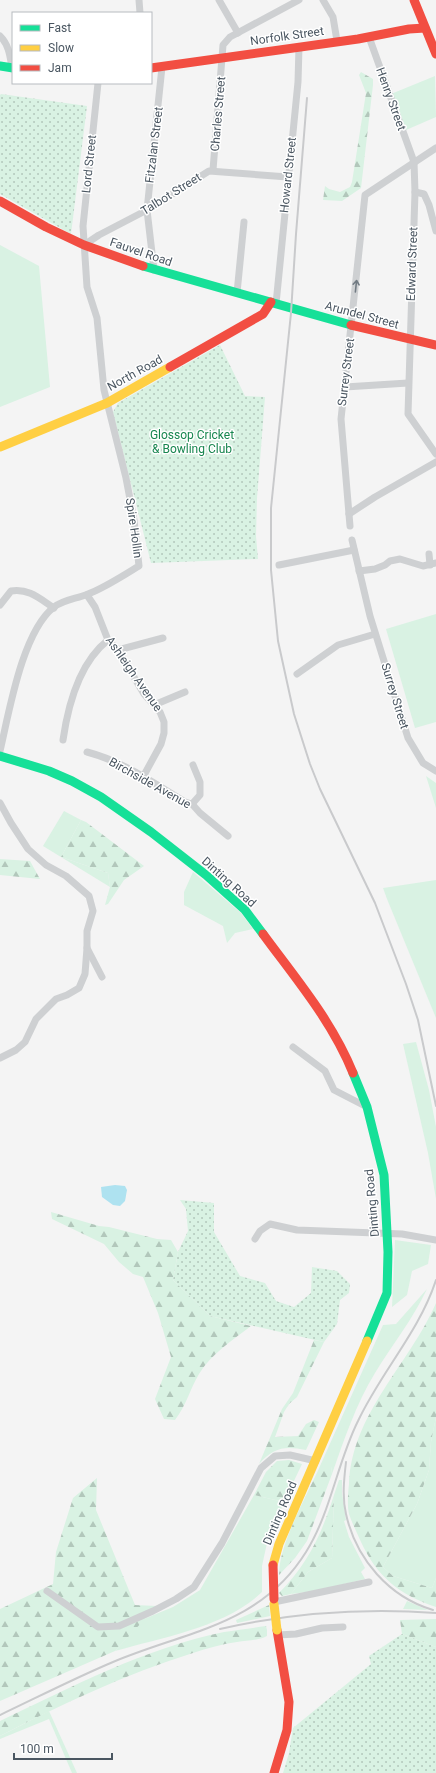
<svg xmlns="http://www.w3.org/2000/svg" width="436" height="1773" viewBox="0 0 436 1773" font-family="Roboto,sans-serif">
<style>
.grass{fill:#d9f2e3}
.forest{fill:url(#forest-firs)}
.park{fill:url(#park-dots)}
.water{fill:#aee2f0}
.lines{fill:none;stroke-linecap:round;stroke-linejoin:round}
.street{stroke:#ced0d2;stroke-width:7}
.fast{stroke:#16e098;stroke-width:9}
.slow{stroke:#ffcf43;stroke-width:9}
.jam{stroke:#f24e42;stroke-width:9}
.rail{stroke:#c9cacc;stroke-width:2}
.slow-bridge{stroke:#ffcf43;stroke-width:9}
.jam-bridge{stroke:#f24e42;stroke-width:9}
.oneway{stroke:#727b83}
.labels{text-anchor:middle;dominant-baseline:central;stroke-width:3;stroke-linejoin:round;paint-order:stroke}
.street-label{font-size:12px;fill:#4a5661;stroke:#fff}
.park-label{font-size:12px;fill:#17864f;stroke:#fff}
</style>
<defs>
<pattern id="forest-firs" width="22" height="20" patternUnits="userSpaceOnUse"><rect width="22" height="20" fill="#d9f2e3"/><path d="M5 1l3.5 6h-7zM16 11l3.5 6h-7z" fill="#b2c7bb"/></pattern>
<pattern id="park-dots" width="8" height="8" patternUnits="userSpaceOnUse"><rect width="8" height="8" fill="#d9f2e3"/><path d="M2 2h.1M6 6h.1" fill="none" stroke="#b2c7bb" stroke-width="1.8" stroke-linecap="round"/></pattern>
</defs>
<rect width="100%" height="100%" fill="#f4f4f4"/>
<g class="grass">
<polygon points="435,76 436,117 406,130 391,94"/>
<polygon points="0,245 39,266 50,387 0,407"/>
<polygon points="436,614 436,722 415,728 386,629"/>
<polygon points="426,776 436,783 436,808"/>
<polygon points="64,811 81,820 61,857 108,873 110,887 43,846"/>
<polygon points="193,872 241,913 253,929 235,933 227,943 223,926 184,905 184,892"/>
<polygon points="436,880 436,1018 387,899 383,888"/>
<polygon points="416,1042 429,1090 436,1127 436,1199 428,1153 403,1044"/>
<polygon points="395,1240 431,1245 428,1264 412,1271 407,1295 392,1307"/>
<path d="M 427,1289 C 413,1319 392,1345 375,1373 C 356,1404 344,1440 332,1474 L 331,1466 L 320,1466 L 383,1325 L 396,1324 Z"/>
<polygon points="436,1417 436,1578 432,1588 393,1576 383,1567 417,1504 429,1470 431,1442"/>
<polygon points="339,1480 342,1480 342,1493 346,1520 344,1521 349,1537 365,1568 361,1572 365,1579 315,1591 291,1594 308,1572 332,1558 334,1495"/>
<path d="M 254,1495 L 284,1502 L 267,1543 L 262,1566 L 262,1592 C 226,1627 163,1637 115,1651 L 144,1619 L 173,1607 L 200,1590 Z"/>
<polygon points="407,1601 428,1610 403,1609"/>
<polygon points="49,1711 77,1773 72,1773 49,1719 0,1739 0,1736"/>
</g>
<g class="forest">
<polygon points="361,72 373,79 373,85 361,188 342,201 323,200 325,186 329,189 340,192 350,187 352,182 366,93 359,75"/>
<polygon points="81,820 86,822 144,866 124,880 108,904 105,905 110,887 108,873 61,857"/>
<polygon points="0,859 30,861 40,879 0,875"/>
<path d="M 51,1212 L 99,1226 L 109,1227 L 157,1239 L 171,1240 L 178,1252 L 173,1280 L 210,1316 L 251,1326 C 233,1340 211,1354 199,1374 C 190,1389 186,1406 175,1420 L 164,1419 L 155,1399 L 171,1357 L 158,1313 L 143,1277 L 133,1274 L 119,1262 L 104,1244 L 52,1219 Z"/>
<path d="M 436,1303 L 436,1417 L 431,1442 L 429,1470 L 417,1504 L 383,1567 L 393,1576 L 432,1588 L 436,1578 L 436,1607 C 400,1595 377,1577 361,1542 C 357,1533 352,1523 349,1514 C 347,1505 348,1493 349,1484 C 352,1413 409,1365 436,1303 Z"/>
<path d="M 314,1340 L 324,1342 L 297,1397 L 289,1404 L 284,1412 L 275,1437 L 298,1436 L 306,1424 L 314,1420 L 319,1422 L 306,1450 C 285,1446 274,1447 259,1464 L 282,1409 L 293,1393 Z"/>
<polygon points="289,1460 302,1464 284,1502 254,1495 266,1472 277,1461"/>
<path d="M 327,1463 L 331,1466 L 332,1474 L 307,1541 L 295,1558 L 279,1575 C 279,1543 307,1496 320,1466 Z"/>
<polygon points="97,1478 96,1510 135,1605 157,1606 115,1651 0,1701 0,1609 53,1584 56,1552 73,1498"/>
<path d="M 334,1495 L 332,1558 L 308,1572 L 291,1594 L 282,1596 L 279,1593 C 308,1564 322,1533 334,1495 Z"/>
<polygon points="269,1605 270,1616 237,1623 236,1620"/>
<polygon points="436,1619 436,1647 402,1634 400,1620"/>
<path d="M 266,1626 L 267,1630 L 267,1636 C 258,1641 247,1640 237,1642 C 223,1644 207,1648 193,1653 C 126,1674 62,1704 0,1736 L 0,1721 C 72,1687 145,1648 224,1632 C 237,1630 252,1628 266,1626 Z"/>
</g>
<g class="park">
<polygon points="1,94 87,106 71,234 0,194 0,95"/>
<polygon points="220,345 245,396 265,397 257,498 256,536 258,559 151,563 113,412 118,403"/>
<polygon points="180,1200 214,1203 214,1232 240,1276 265,1283 276,1301 294,1307 311,1293 312,1267 337,1271 350,1284 349,1293 340,1300 337,1324 324,1342 210,1316 173,1280 178,1252 188,1231 186,1209"/>
<polygon points="402,1634 436,1647 436,1773 283,1773 289,1753 293,1728 371,1664 369,1656"/>
</g>
<polygon class="water" points="115,1185 125,1186 127,1190 125,1201 120,1206 113,1205 102,1197 101,1187"/>
<g class="lines">
<g class="street">
<polyline points="139,0 140,13"/>
<polyline points="219,0 238,33"/>
<polyline points="323,0 333,17 337,41"/>
<path d="M 0,36 C 9,45 10,56 12,68"/>
<polyline points="369,37 414,162 415,192 408,414 436,454"/>
<polyline points="213,170 223,45 230,37 299,0"/>
<polyline points="415,192 424,194 429,205 436,231"/>
<polyline points="84,245 99,235 147,210 209,171 288,177"/>
<polyline points="154,270 147,210 162,67"/>
<polyline points="237,293 244,222"/>
<polyline points="276,304 298,82 299,47"/>
<polyline points="345,387 408,383"/>
<polyline points="349,514 375,497 436,462"/>
<polyline points="350,526 341,419 365,195 436,148"/>
<polyline points="352,540 370,616 408,738 423,763 436,771"/>
<polyline points="429,554 430,565"/>
<polyline points="279,565 354,550"/>
<polyline points="359,571 375,569 385,565 390,561 400,559 423,566 436,563"/>
<polyline points="87,595 95,607 108,640 118,650 144,694 160,712 164,722 164,733 161,744 143,777"/>
<path d="M 0,605 L 11,591 C 29,588 40,599 54,608"/>
<polyline points="118,650 163,638"/>
<polyline points="297,674 338,645 375,634"/>
<polyline points="154,705 185,692"/>
<path d="M 63,740 C 68,705 79,663 108,640"/>
<path d="M 0,751 C 9,713 22,632 54,607 C 65,599 76,599 88,594 C 106,587 122,576 139,566 L 134,520 L 126,478 L 104,390 L 97,318 L 87,287 L 83,226 L 98,83"/>
<path d="M 87,752 C 122,761 154,783 185,802 L 192,804 L 200,813 L 228,836"/>
<polyline points="0,803 11,823 28,849 46,865 66,876 89,896 93,911 87,931 87,948 102,977"/>
<polyline points="192,804 200,795 200,782 193,765"/>
<polyline points="293,1047 325,1071 334,1090 367,1107"/>
<polyline points="0,1058 16,1050 25,1042 36,1019 56,999 67,995 79,988 85,974 87,948"/>
<polyline points="255,1239 260,1231 270,1224 297,1230 402,1234 436,1240"/>
<polyline points="47,1591 98,1627 119,1626 153,1611 176,1599 194,1587 222,1543 261,1468 275,1456 290,1455 316,1461"/>
<polyline points="274,1602 369,1582"/>
<polyline points="278,1635 296,1634 322,1628 343,1627"/>
</g>
<g class="fast">
<polyline points="0,66 13,68"/>
<polyline points="143,266 351,325"/>
<polyline points="0,756 49,771 72,781 101,797 151,832 206,875 245,910 263,934"/>
<polyline points="353,1073 367,1107 384,1175 388,1252 387,1293 367,1341"/>
</g>
<g class="slow">
<polyline points="0,447 107,403 170,367"/>
<polyline points="273,1565 279,1544 367,1341"/>
</g>
<g class="jam">
<polyline points="414,0 436,54"/>
<polyline points="151,68 358,39 409,29 425,28"/>
<polyline points="0,201 46,227 84,245 143,266"/>
<polyline points="351,325 436,345"/>
<polyline points="170,367 263,314 271,302"/>
<path d="M 263,934 C 296,979 332,1021 353,1073"/>
<polyline points="274,1773 287,1730 289,1702 277,1630"/>
</g>
<g class="rail">
<polyline points="307,98 296,234 291,313 271,508 271,570 278,641 294,714 310,764 320,789 375,903 406,984 418,1020 436,1106"/>
<path d="M 346,1462 C 344,1479 342,1497 346,1514 C 356,1559 389,1597 433,1610"/>
<path d="M 220,1629 C 290,1613 364,1608 436,1613"/>
<path d="M 0,1715 C 38,1697 75,1678 113,1662 C 186,1631 260,1626 306,1552 C 331,1512 337,1463 358,1421 C 381,1372 419,1332 436,1280"/>
</g>
<polyline class="slow-bridge" points="274,1604 277,1630"/>
<polyline class="jam-bridge" points="273,1565 274,1599"/>
</g>
<defs><path id="oneway-shaft" d="M-6 0H5M1.5-3L5.5 0L1.5 3" fill="none" stroke-width="1.6" stroke-linecap="round" stroke-linejoin="round"/></defs>
<use class="oneway" href="#oneway-shaft" transform="translate(356 286) rotate(-84)"/>
<g class="labels">
<g class="street-label">
<text transform="translate(287 36) rotate(-8)">Norfolk Street</text>
<text transform="translate(391 99) rotate(70)">Henry Street</text>
<text transform="translate(218 114) rotate(-85)">Charles Street</text>
<text transform="translate(154 145) rotate(-83)">Fitzalan Street</text>
<text transform="translate(89 164) rotate(-84)">Lord Street</text>
<text transform="translate(288 175) rotate(-84)">Howard Street</text>
<text transform="translate(171 194) rotate(-32)">Talbot Street</text>
<text transform="translate(141 252) rotate(19)">Fauvel Road</text>
<text transform="translate(412 264) rotate(-88)">Edward Street</text>
<text transform="translate(362 315) rotate(15)">Arundel Street</text>
<text transform="translate(346 372) rotate(-83)">Surrey Street</text>
<text transform="translate(135 373) rotate(-29)">North Road</text>
<text transform="translate(134 528) rotate(82)">Spire Hollin</text>
<text transform="translate(134 674) rotate(55)">Ashleigh Avenue</text>
<text transform="translate(395 696) rotate(73)">Surrey Street</text>
<text transform="translate(150 783) rotate(29)">Birchside Avenue</text>
<text transform="translate(229 882) rotate(42)">Dinting Road</text>
<text transform="translate(372 1203) rotate(-95)">Dinting Road</text>
<text transform="translate(280 1513) rotate(-67)">Dinting Road</text>
</g>
<g class="park-label">
<text x="192" y="435">Glossop Cricket<tspan x="192" dy="14">&amp; Bowling Club</tspan></text>
</g>
</g>
<rect x="12" y="12" width="140" height="72" fill="#ffffff" stroke="#b7bbc0"/>
<rect x="20" y="25" width="20" height="6" fill="#16e098" stroke="#b7bbc0"/>
<text x="48" y="32" font-size="12" fill="#4a5661">Fast</text>
<rect x="20" y="45" width="20" height="6" fill="#ffcf43" stroke="#b7bbc0"/>
<text x="48" y="52" font-size="12" fill="#4a5661">Slow</text>
<rect x="20" y="65" width="20" height="6" fill="#f24e42" stroke="#b7bbc0"/>
<text x="48" y="72" font-size="12" fill="#4a5661">Jam</text>
<path d="M14 1753v6h98v-6" fill="none" stroke="#4a5661" stroke-width="2"/>
<text x="20" y="1753" font-size="12" fill="#4a5661" stroke="#ffffff" stroke-width="3" paint-order="stroke">100 m</text>
</svg>
